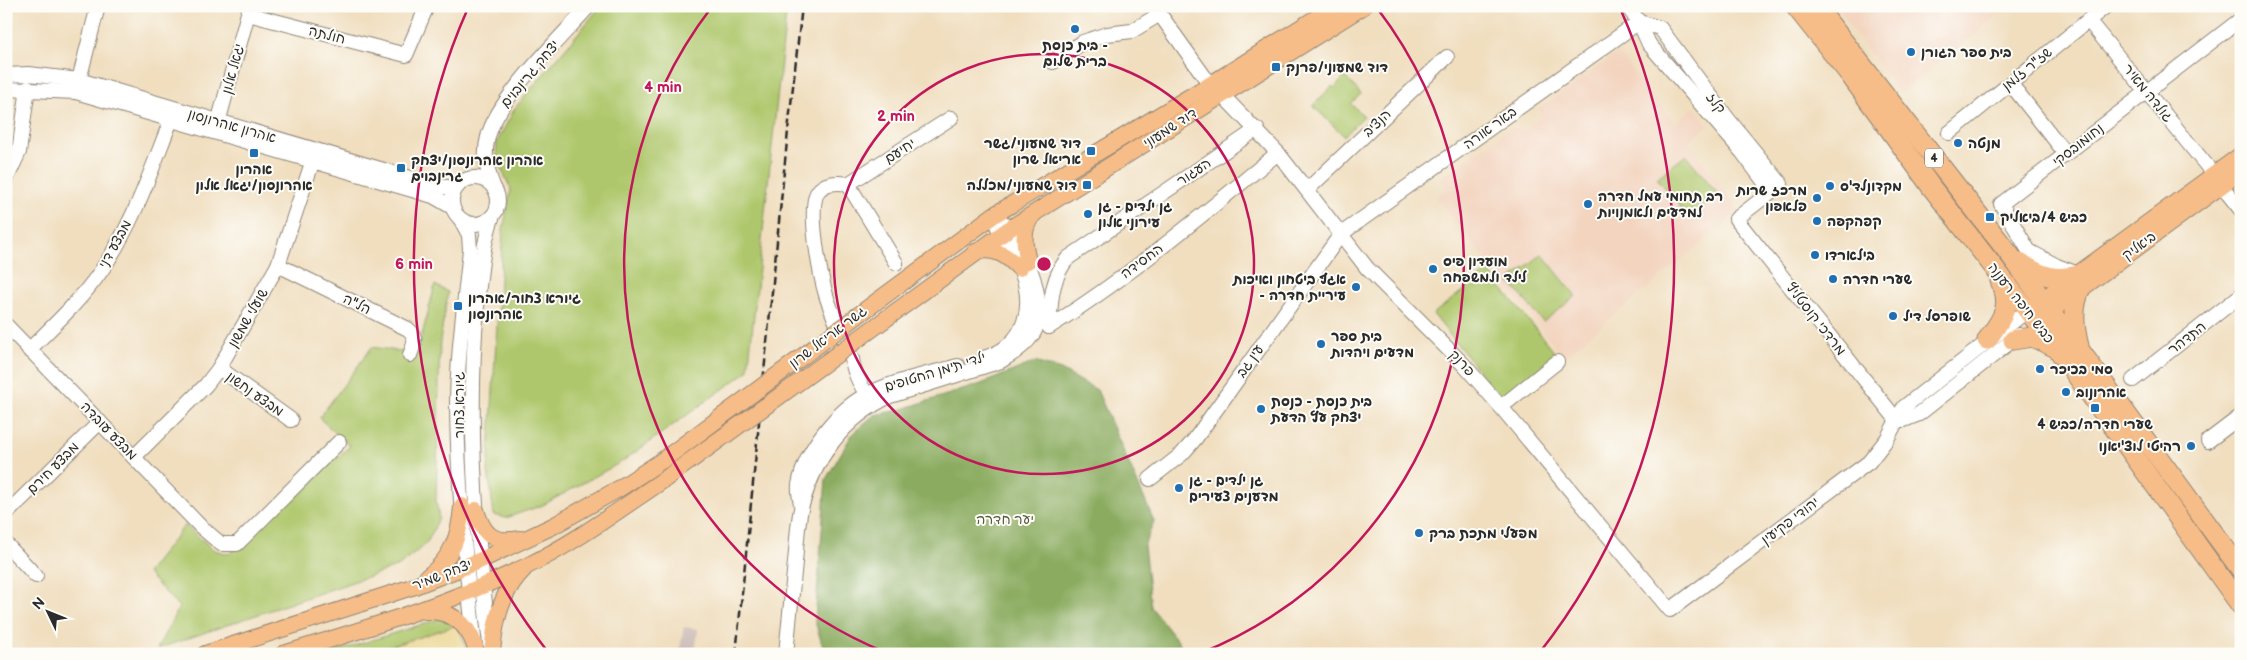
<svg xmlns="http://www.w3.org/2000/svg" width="2247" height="660" viewBox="0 0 2247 660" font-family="'Balsamiq Sans','Playpen Sans Hebrew',sans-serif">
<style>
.built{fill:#f3d4bf}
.industrial{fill:#cfc0bb}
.green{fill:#afc76c;stroke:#6d794c}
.forest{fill:#8bac60;stroke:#5b6c46}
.sand{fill:#eeda9e;stroke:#8c8264}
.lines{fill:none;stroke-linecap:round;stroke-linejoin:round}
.minor-casing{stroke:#8e8475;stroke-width:16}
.major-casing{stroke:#8e8475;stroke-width:18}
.highway-casing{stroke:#8e8475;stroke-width:21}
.minor{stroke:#fff;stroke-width:14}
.major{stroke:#f7bd88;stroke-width:16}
.highway{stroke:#f7bd88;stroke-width:19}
.rail{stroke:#2b2b2b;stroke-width:2.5;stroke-dasharray:8 4;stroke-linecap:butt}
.major-bridge-casing{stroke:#8e8475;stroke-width:18;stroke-linecap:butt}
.major-bridge{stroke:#f7bd88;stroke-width:16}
.ring{fill:none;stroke:#c2185b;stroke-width:2.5}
.poi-dot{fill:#1f6fb2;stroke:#fdfcf7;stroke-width:2}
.labels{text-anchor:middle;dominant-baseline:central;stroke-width:4;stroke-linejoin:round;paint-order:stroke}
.shield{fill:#fdfcf7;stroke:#6a6a68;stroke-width:1}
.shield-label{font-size:12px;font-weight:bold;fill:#2b2b2b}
.street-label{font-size:14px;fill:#2b2b2b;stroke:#fdfcf7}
.poi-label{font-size:14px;font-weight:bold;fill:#2b2b2b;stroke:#fdfcf7;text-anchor:start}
.park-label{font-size:14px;fill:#535a3e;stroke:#fdfcf7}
.centre{fill:#c2185b;stroke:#fdfcf7;stroke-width:2.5}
.ring-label{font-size:15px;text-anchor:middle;font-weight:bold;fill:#c2185b;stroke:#fdfcf7;stroke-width:4;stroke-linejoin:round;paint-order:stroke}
</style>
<rect width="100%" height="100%" fill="#fdfcf7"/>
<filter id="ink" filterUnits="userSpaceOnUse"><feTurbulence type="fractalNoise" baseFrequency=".02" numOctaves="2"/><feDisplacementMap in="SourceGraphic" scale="10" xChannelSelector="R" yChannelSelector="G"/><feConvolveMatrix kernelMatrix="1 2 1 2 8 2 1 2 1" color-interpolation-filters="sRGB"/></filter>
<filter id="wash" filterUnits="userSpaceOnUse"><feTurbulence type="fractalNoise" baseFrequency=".0096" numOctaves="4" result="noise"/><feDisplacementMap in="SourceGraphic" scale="20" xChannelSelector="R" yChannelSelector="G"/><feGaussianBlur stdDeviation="1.12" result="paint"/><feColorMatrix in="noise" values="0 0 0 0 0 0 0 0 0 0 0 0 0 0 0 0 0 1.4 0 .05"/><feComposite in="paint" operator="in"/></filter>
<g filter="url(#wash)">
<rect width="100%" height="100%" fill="#f0debf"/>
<g class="built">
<polygon points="1835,6 2000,6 2003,11 1900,93"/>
<polygon points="1618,52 1675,123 1694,107 1708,125 1688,142 1740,211 1564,357 1435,197 1446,189 1441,178 1513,127 1524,130 1540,117 1540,108"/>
</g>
<polygon class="industrial" points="684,627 698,629 695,654 679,654"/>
<g class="green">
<polygon points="601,6 787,6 748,371 623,461 543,505 506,518 494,515 488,470 503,230 511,189 496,158 497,142 515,108"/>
<polygon points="1345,77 1361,94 1351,104 1364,116 1344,136 1313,106 1332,86 1334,88"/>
<polygon points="1686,155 1718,194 1689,218 1657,178"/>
<polygon points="1542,254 1576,296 1543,322 1509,281"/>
<polygon points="1488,271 1556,354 1502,400 1433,314"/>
<polygon points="435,285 448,292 440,341 436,501 439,518 427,543 399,566 157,649 179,607 147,573 185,525 214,550 229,554 350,446 319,418 372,347 417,354"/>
<polygon points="439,619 457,625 366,654 328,654"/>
</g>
<polygon class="forest" points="1035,362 1061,370 1097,390 1154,521 1144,546 1151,607 1188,654 825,654 815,621 826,479 853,433 874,415 899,410 981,384"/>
<polygon class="sand" points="457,625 465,643 467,654 367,654"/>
</g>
<g filter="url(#ink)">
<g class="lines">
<defs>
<g id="minor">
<polyline points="1154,6 1204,76 1278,153 1367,268 1464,365 1501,407 1670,610 1869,462 1887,439 1904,407 2028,310"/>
<polyline points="1627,6 1639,22 1649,44 1743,153 1771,191"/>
<polyline points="248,14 406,55 427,6"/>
<polyline points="2088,20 2207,166"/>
<polyline points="1639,22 1660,28 1728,119 1781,184 1736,219 1896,419"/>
<polyline points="1053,62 1083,42 1107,34 1132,31 1160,14"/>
<polyline points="6,75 29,74 79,80 441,187 457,187"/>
<polyline points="79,80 98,6"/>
<polyline points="2010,83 2066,154"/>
<polyline points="6,89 76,92 433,196 452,207"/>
<polyline points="216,130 250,6"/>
<polyline points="1949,133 2106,6"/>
<circle cx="475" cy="201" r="23"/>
<polyline points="6,180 19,152 28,88"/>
<polyline points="2212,181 2221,185 2241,210"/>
<polyline points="848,184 896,263"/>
<path d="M 493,186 C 487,170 483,155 488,137 C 498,97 560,39 589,6"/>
<polyline points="1307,190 1447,57"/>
<path d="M 461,220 L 469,235 L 470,249 C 465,302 457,355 457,408 C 458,490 466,572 476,654"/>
<path d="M 278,265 L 408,329 C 418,337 414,344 410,355"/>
<polyline points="2078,274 2057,266 2029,251 2001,204 2241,19"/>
<polyline points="6,325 200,526 221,544 237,544 339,442"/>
<path d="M 1049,327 C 1051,301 1051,278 1068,258 L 1257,129"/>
<path d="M 1049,327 C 1131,276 1204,213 1278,153"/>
<path d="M 29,350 C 54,325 81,300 101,271 C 133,225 151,171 171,120"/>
<path d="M 984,358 C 1027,345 1036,305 1019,266 C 1012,252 1002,240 997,225"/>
<polyline points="219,368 291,420"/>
<polyline points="2133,380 2241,295"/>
<path d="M 873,401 C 862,390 854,374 852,359 C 843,338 833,317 826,295 C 820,275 808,211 817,193 C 823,182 838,182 848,184 L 951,118"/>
<polyline points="1501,407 1557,362"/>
<polyline points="1896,419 1904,420 1919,414 2019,335"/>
<polyline points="2208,441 2241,416"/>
<polyline points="134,457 206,385 219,368 278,265 315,154"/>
<polyline points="1150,479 1182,454 1195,439 1341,234 1639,22"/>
<path d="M 801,504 C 800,498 798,491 799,485 C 805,450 838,408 870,393 C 897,380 929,374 958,366"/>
<polyline points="6,514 100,422"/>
<polyline points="6,544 36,576"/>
<path d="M 490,643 C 475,532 467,419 477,307 C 480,277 482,247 492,218"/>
<path d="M 786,654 C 789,623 792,593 795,562 C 797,544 797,523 802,505 C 815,457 844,418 890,396 L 1001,361 C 1013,354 1025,346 1033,334 C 1049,308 1027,249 1008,228 C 1004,223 999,219 994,215"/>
</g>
<g id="major">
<path d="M 975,252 C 993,246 1007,255 1019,268"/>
<path d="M 1028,261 C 1024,245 1021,227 1034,214"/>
<polyline points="2034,306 2241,155"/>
<polyline points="853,319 994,215 1211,84 1335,6"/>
<polyline points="2040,319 2241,171"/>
<polyline points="861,337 1009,229 1364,6"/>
<path d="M 476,510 C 483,535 493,544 520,539"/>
<path d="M 427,577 C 452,559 460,535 462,506"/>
<path d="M 425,611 C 450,610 467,622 475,646"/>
<polyline points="205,654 412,587 479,561 553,526 620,488 663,460"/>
<path d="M 283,654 C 365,629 449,604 527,566 C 576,542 620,509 665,479"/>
<path d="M 492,654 C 494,623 501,591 524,569"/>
</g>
<g id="highway">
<polyline points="1795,6 1850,75 1932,188 2059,351 2241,606"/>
<polyline points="1816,6 2010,255 2241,570"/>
<path d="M 2020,262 C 2039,276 2056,281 2079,275"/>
<path d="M 1987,340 C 2002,319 2013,306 2000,281"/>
<polyline points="2013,340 2032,337 2054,347"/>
<path d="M 2079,346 C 2074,326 2072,307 2081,288"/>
</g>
</defs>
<use href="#minor" class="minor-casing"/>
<use href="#major" class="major-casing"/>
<use href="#highway" class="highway-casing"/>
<use href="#minor" class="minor"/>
<use href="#major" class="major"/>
<use href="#highway" class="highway"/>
<polyline class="rail" points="736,654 788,131 802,6"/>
<defs>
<g id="major-bridge">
<polyline points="663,460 853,319"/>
<polyline points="665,479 861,337"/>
</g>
</defs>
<use href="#major-bridge" class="major-bridge-casing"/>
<use href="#major-bridge" class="major-bridge"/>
</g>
</g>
<g class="ring">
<circle cx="1044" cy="264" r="210"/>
<path d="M887 653A420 420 0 0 1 711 8M1377 8A420 420 0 0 1 1201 653"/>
<path d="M548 652A630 630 0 0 1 468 8M1620 8A630 630 0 0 1 1540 652"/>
</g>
<g class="poi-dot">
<circle cx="1075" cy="29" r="5"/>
<circle cx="1911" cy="52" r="5"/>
<rect x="1271" y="62" width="10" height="10" rx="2.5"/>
<circle cx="1958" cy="143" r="5"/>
<rect x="1086" y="146" width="10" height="10" rx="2.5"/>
<rect x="249" y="148" width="10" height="10" rx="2.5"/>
<rect x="396" y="163" width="10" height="10" rx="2.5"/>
<rect x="1082" y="180" width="10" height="10" rx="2.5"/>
<circle cx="1830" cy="186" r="5"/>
<circle cx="1817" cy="198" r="5"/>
<circle cx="1588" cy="204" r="5"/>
<circle cx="1088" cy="214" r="5"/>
<rect x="1985" y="212" width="10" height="10" rx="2.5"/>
<circle cx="1817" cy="221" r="5"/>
<circle cx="1815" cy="255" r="5"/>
<circle cx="1433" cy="269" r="5"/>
<circle cx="1833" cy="279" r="5"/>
<circle cx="1356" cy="287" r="5"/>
<rect x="453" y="301" width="10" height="10" rx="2.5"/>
<circle cx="1893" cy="316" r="5"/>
<circle cx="1321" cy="344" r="5"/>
<circle cx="2040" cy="369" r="5"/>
<circle cx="2066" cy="392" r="5"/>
<rect x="2090" y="403" width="10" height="10" rx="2.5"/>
<circle cx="1261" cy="409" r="5"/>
<circle cx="2191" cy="446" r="5"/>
<circle cx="1179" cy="488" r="5"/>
<circle cx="1419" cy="533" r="5"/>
</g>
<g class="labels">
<rect class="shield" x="1925" y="148.5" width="18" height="19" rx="4"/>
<g class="shield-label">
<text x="1934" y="158">4</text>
</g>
<g class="street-label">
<text transform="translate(327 35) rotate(14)">חולתה</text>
<text transform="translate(233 69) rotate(-75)">יגאל אלון</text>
<text transform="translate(2027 69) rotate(-39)">שז"ר זלמן</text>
<text transform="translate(530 74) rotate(-50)">יצחק גרינבוים</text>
<text transform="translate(2148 93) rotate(51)">גולדה מאיר</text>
<text transform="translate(1716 103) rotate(53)">קלז</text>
<text transform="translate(1377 123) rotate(-44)">הנציב</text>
<text transform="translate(232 126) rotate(16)">אהרון אהרונסון</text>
<text transform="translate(1170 128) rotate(-33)">דוד שמעוני</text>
<text transform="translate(1490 128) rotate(-36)">באר אורה</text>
<text transform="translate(2078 145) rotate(-38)">נחומובסקי</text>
<text transform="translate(900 151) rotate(-33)">יחיעם</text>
<text transform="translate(1194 172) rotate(-34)">העגור</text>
<text transform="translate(115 244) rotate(-61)">מבצע דני</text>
<text transform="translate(2139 246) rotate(-36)">ביאליק</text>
<text transform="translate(1142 261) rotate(-36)">החסידה</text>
<text transform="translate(2021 303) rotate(52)">כביש חיפה רעננה</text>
<text transform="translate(357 304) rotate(26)">הל"ה</text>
<text transform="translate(248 318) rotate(-60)">שועלי שמשון</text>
<text transform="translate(1816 319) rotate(52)">מרדכי קוסטליץ</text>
<text transform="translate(828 337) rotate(-37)">גשר אריאל שרון</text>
<text transform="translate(2187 338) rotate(-38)">התדהר</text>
<text transform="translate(1250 361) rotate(-55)">עין גב</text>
<text transform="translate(1462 363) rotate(47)">פרנק</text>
<text transform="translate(935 372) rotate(-17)">ילדי תימן החטופים</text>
<text transform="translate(255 394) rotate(35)">מבצע נחשון</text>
<text transform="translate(459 405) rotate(-90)">גיורא צחור</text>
<text transform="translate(109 431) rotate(46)">מבצע עובדה</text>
<text transform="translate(53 468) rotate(-45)">מבצע חירם</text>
<text transform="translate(1790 521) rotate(-37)">יהודי פקיעין</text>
<text transform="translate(442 575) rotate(-21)">יצחק שמיר</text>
</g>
<g class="poi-label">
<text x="1075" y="45" text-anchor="middle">בית כנסת -<tspan x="1075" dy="16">ברית שלום</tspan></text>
<text x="1921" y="52">בית ספר הגורן</text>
<text x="1286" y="67">דוד שמעוני/פרנק</text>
<text x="1081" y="143" text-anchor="end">דוד שמעוני/גשר<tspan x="1081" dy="16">אריאל שרון</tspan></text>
<text x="1968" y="143">מנטה</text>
<text x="411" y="160">אהרון אהרונסון/יצחק<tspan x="411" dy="16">גרינבוים</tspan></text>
<text x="254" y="169" text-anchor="middle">אהרון<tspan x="254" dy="16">אהרונסון/יגאל אלון</tspan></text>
<text x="1077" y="185" text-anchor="end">דוד שמעוני/מכללה</text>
<text x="1840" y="186">מקדונלד'ס</text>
<text x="1807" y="190" text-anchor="end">מרכז שרות<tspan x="1807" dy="16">פלאפון</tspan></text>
<text x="1598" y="196">רב תחומי עמל חדרה<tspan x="1598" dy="16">למדעים ולאמנויות</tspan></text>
<text x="1098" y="206">גן ילדים - גן<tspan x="1098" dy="16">עירוני אלון</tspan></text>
<text x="2000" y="217">כביש 4/ביאליק</text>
<text x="1827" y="221">קפהקפה</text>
<text x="1825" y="255">בילארדו</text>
<text x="1443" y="261">מועדון פיס<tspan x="1443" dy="16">לילד ולמשפחה</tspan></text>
<text x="1346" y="279" text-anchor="end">אגף ביטחון ואיכות<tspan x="1346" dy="16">- עיריית חדרה</tspan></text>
<text x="1843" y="279">שערי חדרה</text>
<text x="468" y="298">גיורא צחור/אהרון<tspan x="468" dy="16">אהרונסון</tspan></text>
<text x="1903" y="316">שופרסל דיל</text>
<text x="1331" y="336">בית ספר<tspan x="1331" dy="16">מדעים ויהדות</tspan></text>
<text x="2050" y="369">סמי בכיכר</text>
<text x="2076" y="392">אהרונוב</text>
<text x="1271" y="401">בית כנסת - כנסת<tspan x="1271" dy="16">יצחק עץ הדעת</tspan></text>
<text x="2095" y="424" text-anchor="middle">שערי חדרה/כביש 4</text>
<text x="2181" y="446" text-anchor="end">רהיטי לוצ'יאנו</text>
<text x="1189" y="480">גן ילדים - גן<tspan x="1189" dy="16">מדענים צעירים</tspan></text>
<text x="1429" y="533">מפעלי מתכת ברק</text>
</g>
<g class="park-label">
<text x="1005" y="519">יער חדרה</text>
</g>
</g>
<circle cx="1044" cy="264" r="8" class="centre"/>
<g class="ring-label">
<text x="663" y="92">4 min</text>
<text x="896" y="121">2 min</text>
<text x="414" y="269">6 min</text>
</g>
<rect width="2247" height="660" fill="none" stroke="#fdfcf7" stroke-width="25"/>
<g transform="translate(48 612) rotate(313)" stroke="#fdfcf7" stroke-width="4" paint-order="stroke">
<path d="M0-4L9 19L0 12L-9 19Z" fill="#2b2b2b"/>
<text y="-8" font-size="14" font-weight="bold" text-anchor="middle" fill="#2b2b2b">N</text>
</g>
</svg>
